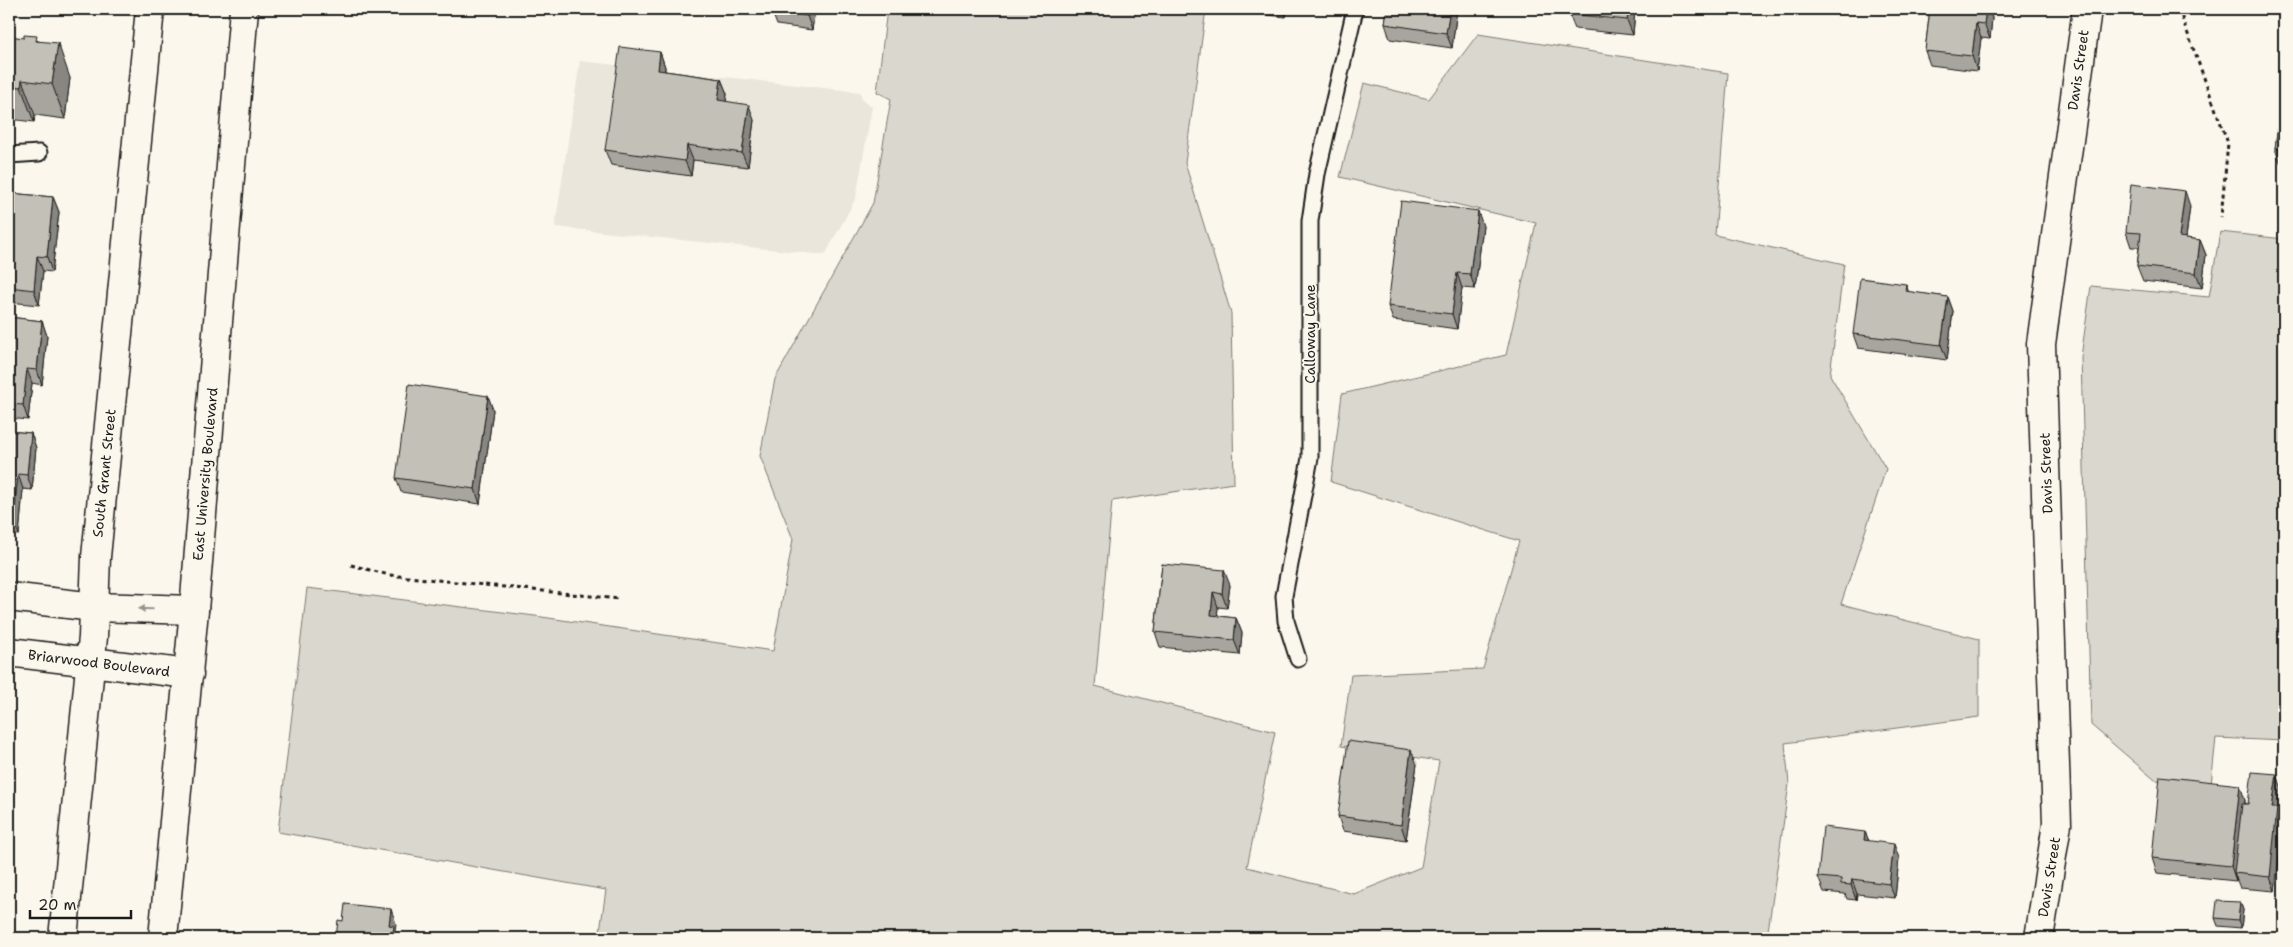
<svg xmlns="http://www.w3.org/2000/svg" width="2293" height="947" viewBox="0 0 2293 947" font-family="'Shantell Sans',sans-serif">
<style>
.built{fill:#eae6dc}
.green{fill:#dad7ce;stroke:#7b7a75}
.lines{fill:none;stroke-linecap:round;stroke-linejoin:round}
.lane-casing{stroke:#1c1c1c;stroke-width:19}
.street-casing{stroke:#1c1c1c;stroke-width:31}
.secondary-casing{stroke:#1c1c1c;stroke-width:31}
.path{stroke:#1c1c1c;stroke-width:3;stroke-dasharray:4 4;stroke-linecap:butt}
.lane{stroke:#fbf7ec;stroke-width:15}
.street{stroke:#fbf7ec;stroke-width:28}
.secondary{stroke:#fbf7ec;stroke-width:28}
.wall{fill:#a8a59e;stroke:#1c1c1c}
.shaded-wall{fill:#888681;stroke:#1c1c1c}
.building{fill:#c3c0b8;stroke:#1c1c1c}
.oneway{fill:#97948e}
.labels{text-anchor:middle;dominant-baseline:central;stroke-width:4;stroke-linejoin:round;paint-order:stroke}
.street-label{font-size:14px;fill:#1c1c1c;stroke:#fbf7ec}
</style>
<rect width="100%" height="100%" fill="#fbf7ec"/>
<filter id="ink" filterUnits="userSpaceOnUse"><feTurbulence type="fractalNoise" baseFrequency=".02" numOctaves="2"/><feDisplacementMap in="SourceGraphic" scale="10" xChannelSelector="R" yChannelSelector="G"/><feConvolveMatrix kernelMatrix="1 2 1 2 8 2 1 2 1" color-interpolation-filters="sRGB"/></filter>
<g filter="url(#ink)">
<polygon class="built" points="580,61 860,92 862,99 872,107 856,198 825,255 555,227"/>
<g class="green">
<polygon points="887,9 1206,9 1185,163 1231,313 1234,483 1112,501 1095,686 1275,732 1247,867 1354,894 1421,867 1439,761 1341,746 1351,675 1483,669 1519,541 1331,482 1342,394 1506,355 1536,223 1340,177 1364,83 1429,99 1478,34 1728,73 1715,235 1844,264 1830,375 1886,469 1841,604 1979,639 1979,717 1785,743 1789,784 1767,938 599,938 606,890 278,832 307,588 535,616 773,651 793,539 760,456 775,379 873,203 891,99 877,92"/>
<polygon points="2220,232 2284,239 2284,741 2216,738 2211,785 2155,780 2091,725 2081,357 2091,286 2209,297"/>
</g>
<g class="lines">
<defs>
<g id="lane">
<polyline points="9,155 39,153"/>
<polyline points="1298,659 1286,621 1284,596 1310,458 1310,221 1317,174 1355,9"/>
</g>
<g id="street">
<polyline points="9,597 94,607 194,610"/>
<polyline points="9,652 189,674"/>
<polyline points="63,938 93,637 96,557 150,9"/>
<polyline points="2039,938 2057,824 2041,344 2087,9"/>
</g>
<polyline id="secondary" points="163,938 194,610 244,9"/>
</defs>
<use href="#lane" class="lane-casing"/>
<use href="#street" class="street-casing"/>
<use href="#secondary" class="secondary-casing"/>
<g class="path">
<polyline points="2182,9 2182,18 2228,143 2221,217"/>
<polyline points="351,565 389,575 619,599"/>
</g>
<use href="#lane" class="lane"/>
<use href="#street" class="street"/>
<use href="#secondary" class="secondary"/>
</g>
<g class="wall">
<polygon points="40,9 69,9 69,13"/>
<polygon points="751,9 815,9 812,30 777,25 772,12"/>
<polygon points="1240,9 1287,9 1286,17 1241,12"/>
<polygon points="1387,9 1457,9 1452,48 1390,39 1385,24"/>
<polygon points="1635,9 1633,35 1575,29 1569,14"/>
<polygon points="1930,9 1989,9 1992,18 1990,39 1981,38 1977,71 1930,65 1925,51"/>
<polygon points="9,36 39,41 70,78 65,119 35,115 34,122 9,119"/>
<polygon points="660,52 665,67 665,71 721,79 727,94 726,102 754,120 748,167 693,160 691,176 611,165 605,150"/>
<polygon points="2284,72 2284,164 2281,164 2275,149"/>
<polygon points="9,193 53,197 59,212 52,272 43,271 39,305 9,302"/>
<polygon points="2190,206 2186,238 2200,240 2206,255 2202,288 2143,281 2137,266 2139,247 2131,247 2126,232"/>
<polygon points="1483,226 1475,289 1462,288 1457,329 1393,320 1388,306"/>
<polygon points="1909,292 1948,297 1953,311 1947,360 1858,348 1853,334"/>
<polygon points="9,317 42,321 47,336 42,385 32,383 28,420 9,418"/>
<polygon points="488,396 493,410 480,504 401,492 396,478"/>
<polygon points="9,431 31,433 36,448 32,490 23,489 19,535 9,534"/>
<polygon points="1162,564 1230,585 1227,608 1218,607 1217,616 1236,618 1242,633 1240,655 1160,647 1155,632"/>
<polygon points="1417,764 1406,840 1343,831 1338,816"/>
<polygon points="2282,789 2279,813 2283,823 2275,891 2240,888 2236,878 2236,881 2157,873 2152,858 2245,800 2245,804 2248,804"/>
<polygon points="1865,832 1869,841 1899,858 1895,898 1857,894 1856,900 1847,899 1845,894 1824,892 1818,877"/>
<polygon points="2240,902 2243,910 2241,928 2218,926 2215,918"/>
</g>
<g class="shaded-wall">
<polygon points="808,9 815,9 812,30 807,16"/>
<polygon points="1283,9 1287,9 1286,17"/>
<polygon points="1450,9 1457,9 1452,48 1446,33"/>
<polygon points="1629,9 1635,9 1633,35 1627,20"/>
<polygon points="1986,9 1989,9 1992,18 1990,39 1984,24"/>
<polygon points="1976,23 1981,38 1977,71 1972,56"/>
<polygon points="58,43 70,78 65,119 52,84"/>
<polygon points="660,52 665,67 663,85 658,70"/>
<polygon points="721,79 727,94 724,115 718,100"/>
<polygon points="22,80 35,115 34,122 21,87"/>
<polygon points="749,105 754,120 748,167 742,153"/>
<polygon points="687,145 693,160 691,176 685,161"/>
<polygon points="2185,191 2190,206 2184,252 2179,237"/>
<polygon points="53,197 59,212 52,272 47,257"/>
<polygon points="1478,211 1483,226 1475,289 1470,274"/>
<polygon points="2200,240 2206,255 2202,288 2196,273"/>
<polygon points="37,256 43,271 39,305 34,290"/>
<polygon points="1457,273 1462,288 1457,329 1452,314"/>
<polygon points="1906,284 1911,299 1905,291"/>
<polygon points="1948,297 1953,311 1947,360 1941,345"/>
<polygon points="42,321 47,336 42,385 37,370"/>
<polygon points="27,369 32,383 28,420 23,405"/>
<polygon points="488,396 493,410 480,504 475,489"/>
<polygon points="31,433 36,448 32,490 27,475"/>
<polygon points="18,474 23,489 19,535 13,520"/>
<polygon points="1224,570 1230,585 1227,608 1222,594"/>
<polygon points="1213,592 1218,607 1216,630 1211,615"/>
<polygon points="1236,618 1242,633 1240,655 1234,640"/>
<polygon points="1411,750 1417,764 1406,840 1401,825"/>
<polygon points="2277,774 2282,789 2279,813 2283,823 2275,891 2270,877 2272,808"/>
<polygon points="2240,785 2245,800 2237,873 2234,873 2236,878 2236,881 2231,866"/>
<polygon points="1865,832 1871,846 1864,840"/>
<polygon points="1894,844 1899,858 1895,898 1889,884"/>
<polygon points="1852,879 1857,894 1856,900 1851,885"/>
<polygon points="2240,902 2243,910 2241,928 2238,920"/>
<polygon points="391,909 396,924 395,930 398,938 392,938 389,925"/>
</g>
<g class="building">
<polygon points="771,9 808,9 807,16 771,10"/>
<polygon points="1387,9 1450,9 1446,33 1385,24"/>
<polygon points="1570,9 1629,9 1627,20 1569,14"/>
<polygon points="1930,9 1986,9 1984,24 1976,23 1972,56 1925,51"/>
<polygon points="24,35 37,36 36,41 58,43 52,84 22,80 21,87 9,86 9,36 24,38"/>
<polygon points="620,47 660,52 658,70 721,79 718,100 749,105 742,153 687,145 685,161 605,150"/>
<polygon points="2284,72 2284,150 2275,149"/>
<polygon points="2131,184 2185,191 2179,237 2200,240 2196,273 2137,266 2141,233 2126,232"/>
<polygon points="9,193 53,197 47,257 37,256 34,290 9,287"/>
<polygon points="1401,201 1478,211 1470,274 1457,273 1452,314 1388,306"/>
<polygon points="1860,278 1906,284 1905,291 1948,297 1941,345 1853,334"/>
<polygon points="9,317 42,321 37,370 27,369 23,405 9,404"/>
<polygon points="409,384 488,396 475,489 396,478"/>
<polygon points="9,431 31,433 27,475 18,474 13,520 9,519"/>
<polygon points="1162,564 1224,570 1222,594 1213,592 1211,615 1236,618 1234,640 1155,632"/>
<polygon points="1348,741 1411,750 1401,825 1338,816"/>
<polygon points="2252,772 2277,774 2272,808 2277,808 2270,877 2234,873 2242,804 2248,804"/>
<polygon points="2160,776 2240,785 2231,866 2152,858"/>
<polygon points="1823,827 1865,832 1864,840 1894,844 1889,884 1852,879 1851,885 1841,884 1841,879 1818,877"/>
<polygon points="2217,901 2240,902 2238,920 2215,918"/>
<polygon points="345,904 391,909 389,925 394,926 392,938 336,938 338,920 343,921"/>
</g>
<defs><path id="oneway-solid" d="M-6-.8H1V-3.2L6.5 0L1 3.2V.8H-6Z" transform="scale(1.25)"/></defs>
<use class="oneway" href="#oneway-solid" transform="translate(146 609) rotate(-178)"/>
</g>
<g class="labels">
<g class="street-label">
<text transform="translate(2078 70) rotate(-82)">Davis Street</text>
<text transform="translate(1310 334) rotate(-90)">Calloway Lane</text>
<text transform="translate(104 473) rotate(-84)">South Grant Street</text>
<text transform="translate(2046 473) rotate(-92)">Davis Street</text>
<text transform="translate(205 474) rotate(-85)">East University Boulevard</text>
<text transform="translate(99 663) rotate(7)">Briarwood Boulevard</text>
<text transform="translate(2049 877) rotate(-81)">Davis Street</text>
</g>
</g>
<rect width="2293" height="947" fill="none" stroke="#fbf7ec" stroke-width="30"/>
<rect x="15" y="15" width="2263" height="917" fill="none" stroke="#1c1c1c" stroke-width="2" filter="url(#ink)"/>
<path d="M30 910v8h101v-8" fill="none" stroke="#1c1c1c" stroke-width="2.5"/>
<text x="38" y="910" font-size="15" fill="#1c1c1c" stroke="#fbf7ec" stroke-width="4" paint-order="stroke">20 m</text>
</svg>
